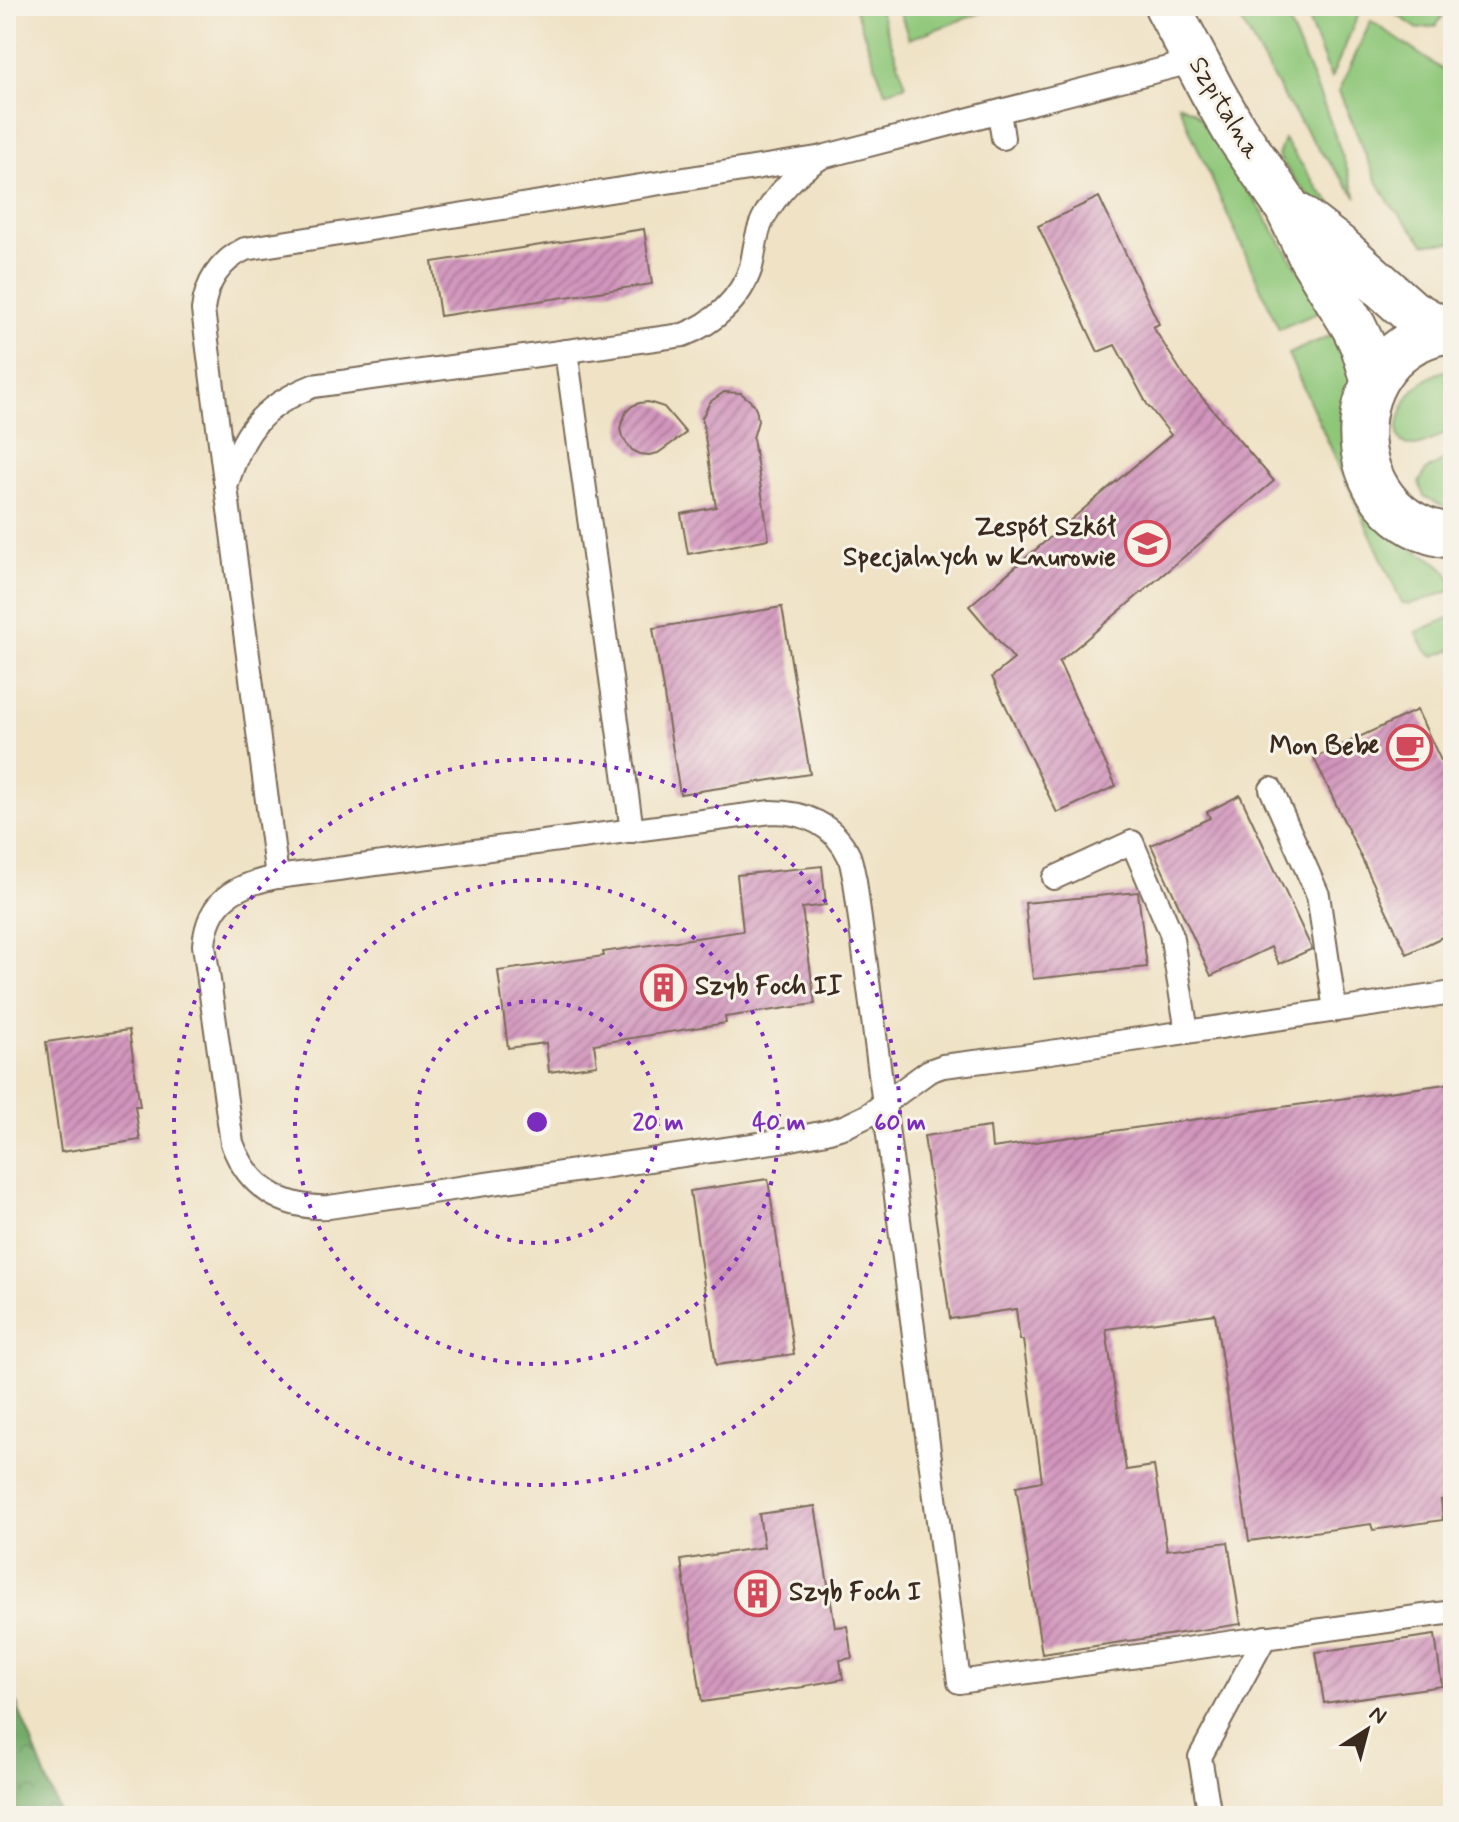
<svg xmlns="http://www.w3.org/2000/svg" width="1459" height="1822" viewBox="0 0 1459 1822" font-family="Mynerve,sans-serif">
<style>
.grass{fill:#8fc779;stroke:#65784c;stroke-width:2}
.forest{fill:url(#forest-crowns);stroke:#576b44;stroke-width:2}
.building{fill:url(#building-hatch)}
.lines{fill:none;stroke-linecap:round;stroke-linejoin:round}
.service-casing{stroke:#7a6a58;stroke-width:26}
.tertiary-casing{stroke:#7a6a58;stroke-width:48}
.service{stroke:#fff;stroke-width:22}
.tertiary{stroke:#fff;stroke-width:44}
.ring{fill:none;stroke:#7b2cbf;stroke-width:4;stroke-dasharray:4 8}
.labels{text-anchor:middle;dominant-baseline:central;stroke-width:6;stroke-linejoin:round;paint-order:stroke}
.street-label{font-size:26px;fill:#3b2a1e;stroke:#f7f3e8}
.poi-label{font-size:26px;font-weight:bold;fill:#3b2a1e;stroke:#f7f3e8;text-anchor:end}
.centre{fill:#7b2cbf;stroke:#f7f3e8;stroke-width:4}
.ring-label{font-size:24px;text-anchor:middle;font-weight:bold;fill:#7b2cbf;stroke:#f7f3e8;stroke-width:6;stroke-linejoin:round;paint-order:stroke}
</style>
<defs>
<pattern id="forest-crowns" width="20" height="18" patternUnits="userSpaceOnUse" patternTransform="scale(2)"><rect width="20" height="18" fill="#73ac69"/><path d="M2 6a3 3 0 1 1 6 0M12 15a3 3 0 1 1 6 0" fill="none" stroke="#608c56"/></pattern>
<pattern id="building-hatch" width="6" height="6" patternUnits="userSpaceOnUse" patternTransform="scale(2)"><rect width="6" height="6" fill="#d295bd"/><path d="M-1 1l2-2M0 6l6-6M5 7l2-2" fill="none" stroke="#ac7a99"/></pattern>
</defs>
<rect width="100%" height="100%" fill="#f7f3e8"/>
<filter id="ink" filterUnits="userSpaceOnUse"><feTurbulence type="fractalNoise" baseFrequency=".0125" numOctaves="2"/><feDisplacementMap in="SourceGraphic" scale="16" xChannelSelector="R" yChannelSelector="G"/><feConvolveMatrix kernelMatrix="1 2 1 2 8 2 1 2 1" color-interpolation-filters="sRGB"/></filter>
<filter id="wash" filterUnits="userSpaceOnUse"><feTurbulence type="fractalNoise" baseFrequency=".006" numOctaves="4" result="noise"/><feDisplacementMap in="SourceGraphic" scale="32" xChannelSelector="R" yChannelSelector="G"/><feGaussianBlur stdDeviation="1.8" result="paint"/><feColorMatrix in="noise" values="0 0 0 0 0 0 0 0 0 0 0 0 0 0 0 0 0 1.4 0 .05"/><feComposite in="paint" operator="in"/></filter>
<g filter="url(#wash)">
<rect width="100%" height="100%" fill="#efe2c5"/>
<g class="grass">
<polygon points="854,6 878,6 906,85 885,92"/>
<polygon points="898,6 1000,6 909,39"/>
<polygon points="1233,6 1282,6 1326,110 1357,197 1320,151 1283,96"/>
<polygon points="1303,6 1350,6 1359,13 1331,78"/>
<polygon points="1384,6 1449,6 1436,26 1418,29"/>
<polygon points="1371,21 1453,77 1453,242 1425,244 1390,204 1376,179 1339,91"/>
<polygon points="1178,104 1193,111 1208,126 1324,310 1279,329"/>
<polygon points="1284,139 1320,191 1388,261 1380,270 1318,206 1295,180 1278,156"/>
<path d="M 1338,332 L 1347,348 L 1371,515 C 1380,524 1389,533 1400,541 C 1419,554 1453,563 1453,590 L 1408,605 L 1402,603 L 1288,354 Z"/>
<path d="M 1453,369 L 1453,435 L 1450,431 C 1440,435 1426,445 1415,446 C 1383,447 1403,402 1414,390 C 1425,379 1438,371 1453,369 Z"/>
<polygon points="1453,456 1453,509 1439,504 1424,496 1419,483 1426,470"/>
<polygon points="1453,616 1453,649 1434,656 1426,651 1416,632"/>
</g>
<polygon class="forest" points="6,1677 61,1816 6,1816"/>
<g id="blocks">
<g class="building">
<polygon points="1099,197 1159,324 1153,327 1186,379 1274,481 1059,662 1116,786 1057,813 992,677 1014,659 969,606 1171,435 1147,404 1115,345 1098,352 1038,226"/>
<polygon points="644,229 652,284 440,316 432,262"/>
<polygon points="724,392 741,393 754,404 757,413 758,421 753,438 769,539 688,554 681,514 716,507 702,418 710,402"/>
<polygon points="648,402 664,407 686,433 658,453 649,455 640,454 632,450 622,437 620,428 626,412 632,406 639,403"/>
<polygon points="782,607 810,774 680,794 653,628"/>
<polygon points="1417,710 1453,786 1453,932 1407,954 1314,758"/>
<polygon points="1240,795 1312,949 1279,964 1271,947 1211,976 1151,845 1210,818 1207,812"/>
<polygon points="822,866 826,905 802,908 815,1004 725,1017 726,1023 594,1044 597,1065 549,1072 546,1043 508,1048 498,971 604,956 603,952 743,931 737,875"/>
<polygon points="1138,892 1147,967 1033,979 1025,903"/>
<polygon points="129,1030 140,1106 135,1106 140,1140 61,1152 46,1042"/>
<polygon points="1453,1083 1453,1499 1441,1500 1443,1520 1373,1530 1371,1524 1249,1541 1215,1314 1106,1329 1126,1470 1154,1466 1167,1550 1228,1542 1241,1624 1042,1654 1016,1486 1042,1481 1023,1340 1020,1340 1016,1309 950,1319 924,1136 990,1127 992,1148"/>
<polygon points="768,1179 794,1354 716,1365 690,1191"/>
<polygon points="815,1506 835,1627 847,1626 852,1658 840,1660 843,1679 804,1686 804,1687 702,1702 681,1560 764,1547 759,1514"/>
<polygon points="1435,1635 1442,1686 1324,1703 1316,1652"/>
</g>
</g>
</g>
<g filter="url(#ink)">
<use href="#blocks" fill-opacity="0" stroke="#7a6a58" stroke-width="2"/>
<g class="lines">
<defs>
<g id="service">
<polyline points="999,112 1003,138"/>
<polyline points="566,351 632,831"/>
<path d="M 225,481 L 203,310 C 206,283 220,261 245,249 L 817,158"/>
<polyline points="1271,789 1318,895 1335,1010"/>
<path d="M 277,877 L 226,487 C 242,433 260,407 313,386 L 683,335 C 713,324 741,299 751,267 C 755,251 755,234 763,219 C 776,194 798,171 822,157 L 1195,61"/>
<polyline points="1054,878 1132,842 1171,933 1187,1032"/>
<path d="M 1453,993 L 1023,1056 L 943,1066 L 929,1071 L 867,1116 L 846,1126 L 826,1132 L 786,1140 L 329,1207 C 283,1209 248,1187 232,1143 L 204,945 C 208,899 236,885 277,877 L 771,812 C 804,812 834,824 849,856 C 852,864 853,873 855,881 L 959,1682 L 1234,1642 L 1453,1612"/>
<polyline points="1210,1816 1200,1757 1265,1637"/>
</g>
<g id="tertiary">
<polyline points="1167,6 1213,93 1235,131 1287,207 1311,257 1354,327 1363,346 1374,382"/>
<polyline points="1298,216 1337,246 1411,312 1445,331"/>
<path d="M 1453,330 C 1332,343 1332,523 1453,536"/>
</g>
</defs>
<use href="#service" class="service-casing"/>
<use href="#tertiary" class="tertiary-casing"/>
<use href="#service" class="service"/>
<use href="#tertiary" class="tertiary"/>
</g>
</g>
<g class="ring">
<circle cx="537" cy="1122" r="121"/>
<circle cx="537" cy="1122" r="242"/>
<circle cx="537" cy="1122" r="363"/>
</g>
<defs>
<symbol id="school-ring" viewBox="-11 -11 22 22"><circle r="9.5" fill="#f7f3e8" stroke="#d1495b" stroke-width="1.5"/><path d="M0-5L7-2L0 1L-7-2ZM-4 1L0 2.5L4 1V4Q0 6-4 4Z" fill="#d1495b"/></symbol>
<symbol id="cafe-ring" viewBox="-11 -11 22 22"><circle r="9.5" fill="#f7f3e8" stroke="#d1495b" stroke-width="1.5"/><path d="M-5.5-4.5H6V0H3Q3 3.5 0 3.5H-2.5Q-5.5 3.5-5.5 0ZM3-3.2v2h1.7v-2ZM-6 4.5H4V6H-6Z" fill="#d1495b"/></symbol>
<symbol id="building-ring" viewBox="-11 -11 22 22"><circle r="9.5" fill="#f7f3e8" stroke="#d1495b" stroke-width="1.5"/><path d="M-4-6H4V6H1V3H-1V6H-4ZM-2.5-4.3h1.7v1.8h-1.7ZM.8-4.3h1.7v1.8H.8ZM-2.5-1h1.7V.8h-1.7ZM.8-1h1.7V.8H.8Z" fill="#d1495b"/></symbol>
</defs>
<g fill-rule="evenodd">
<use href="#school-ring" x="1122" y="518" width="51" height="51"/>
<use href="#cafe-ring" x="1384" y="722" width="51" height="51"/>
<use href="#building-ring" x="638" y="962" width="51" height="51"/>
<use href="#building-ring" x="732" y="1568" width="51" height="51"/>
</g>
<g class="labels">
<g class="street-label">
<text transform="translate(1224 108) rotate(59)">Szpitalna</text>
</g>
<g class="poi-label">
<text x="1116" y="528">Zespół Szkół<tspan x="1116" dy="30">Specjalnych w Knurowie</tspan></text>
<text x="1379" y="747">Mon Bebe</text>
<text x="695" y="987" text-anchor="start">Szyb Foch II</text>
<text x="789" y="1593" text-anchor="start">Szyb Foch I</text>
</g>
</g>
<circle cx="537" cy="1122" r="12" class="centre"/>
<g class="ring-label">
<text x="658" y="1130">20 m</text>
<text x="779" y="1130">40 m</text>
<text x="900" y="1130">60 m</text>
</g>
<rect width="1459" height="1822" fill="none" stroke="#f7f3e8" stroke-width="32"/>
<g transform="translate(1367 1730) rotate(36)" stroke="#f7f3e8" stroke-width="6" paint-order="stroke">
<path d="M0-6L14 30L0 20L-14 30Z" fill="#3b2a1e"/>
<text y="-12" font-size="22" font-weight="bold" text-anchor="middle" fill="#3b2a1e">N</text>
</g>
</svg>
